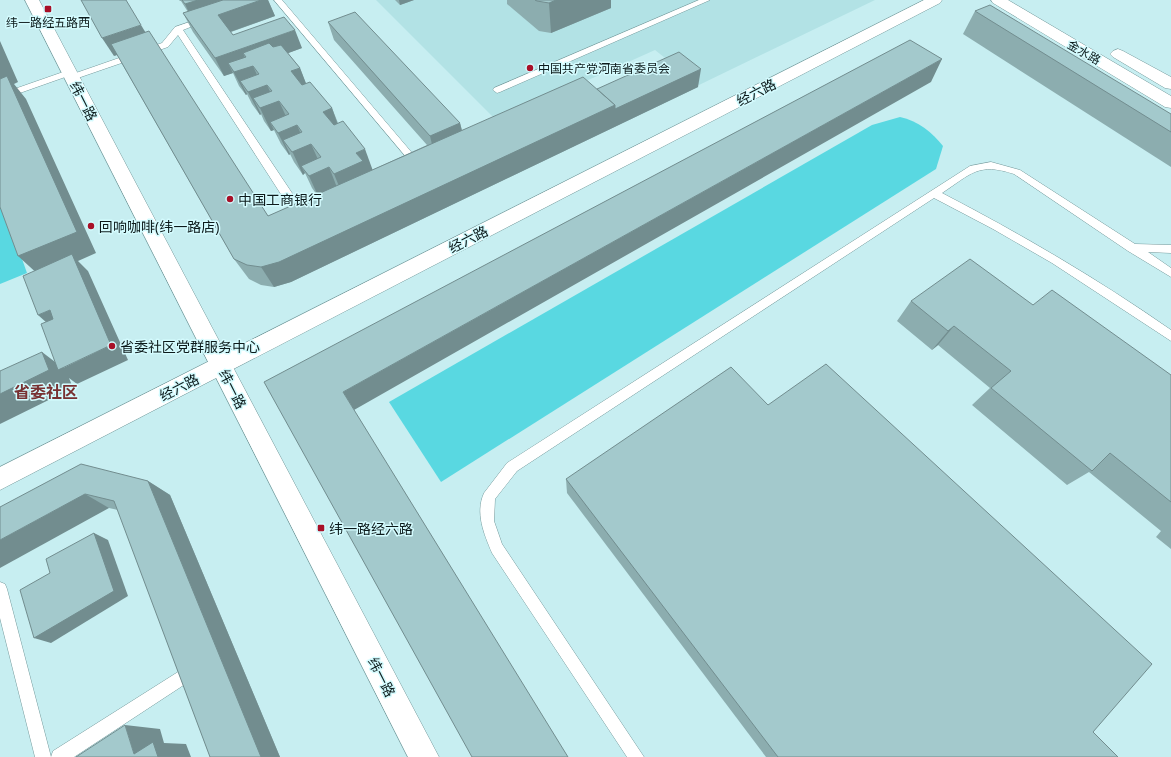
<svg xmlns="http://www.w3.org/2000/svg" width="1171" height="757" viewBox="0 0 1171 757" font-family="'Open Sans','Noto Sans SC',sans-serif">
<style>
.built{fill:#b2e2e5}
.green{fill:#59d8e1}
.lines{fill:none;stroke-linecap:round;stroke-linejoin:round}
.service-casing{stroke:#759a9c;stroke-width:1}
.minor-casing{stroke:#759a9c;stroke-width:1}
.tertiary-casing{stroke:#759a9c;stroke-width:1}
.primary-casing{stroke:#759a9c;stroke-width:1}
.service{fill:#fff;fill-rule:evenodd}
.minor{fill:#fff;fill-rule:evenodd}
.tertiary{fill:#fff;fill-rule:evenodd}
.primary{fill:#fff;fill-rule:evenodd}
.wall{fill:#8cadaf}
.shaded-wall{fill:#728d8f;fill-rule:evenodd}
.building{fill:#a3c9cc;stroke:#728d8f}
.poi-dot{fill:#a81028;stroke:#d4fbfe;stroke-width:1.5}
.labels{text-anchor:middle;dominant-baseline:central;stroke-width:3;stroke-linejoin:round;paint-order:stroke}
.far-poi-label{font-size:12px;fill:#0c1a1b;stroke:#d4fbfe}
.far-street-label{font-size:12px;fill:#0c1a1b;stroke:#d4fbfe}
.street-label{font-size:14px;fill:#0c1a1b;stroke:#d4fbfe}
.poi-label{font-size:14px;fill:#0c1a1b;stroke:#d4fbfe;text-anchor:start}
.quarter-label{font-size:16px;font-weight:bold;fill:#783132;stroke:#d4fbfe}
</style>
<rect width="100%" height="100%" fill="#c7eef1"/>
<polygon class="built" points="376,0 875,0 699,85 655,50 497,121"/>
<g class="green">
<path d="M 900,117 C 918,121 932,132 943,146 L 936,169 L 441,482 L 389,402 L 872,125 Z"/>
<polygon points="0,197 27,273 0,284"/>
</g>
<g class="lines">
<defs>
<g id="service">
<polygon points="274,0 282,0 413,154 415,156 413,158 407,158"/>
<polygon points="699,0 710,0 500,92 497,93 493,90 494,88"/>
<polygon points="201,18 207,18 208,20 183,30 294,196 295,199 294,202 286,202 178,35 168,47 75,79 69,79 68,76 0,100 0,94 66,71 72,71 73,74 162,43 175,27"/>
<path d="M 991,162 L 1020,170 L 1135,244 L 1171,245 L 1171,253 L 1148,252 L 1171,268 L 1171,277 L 1128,251 L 1014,174 C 978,162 971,174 942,193 C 1021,234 1098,279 1171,330 L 1171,341 L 1052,263 L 993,229 L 934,198 L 517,471 L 495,499 L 494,521 L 502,544 L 644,757 L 627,757 L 492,553 C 484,534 475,513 484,493 L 507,463 L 970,166 Z"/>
<polygon points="0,582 5,584 7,589 51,757 53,751 189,665 194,662 199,665 202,670 199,675 74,757 35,757 0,618"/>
</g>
<polygon id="minor" points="924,0 942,0 940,3 0,490 0,467"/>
<polygon id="tertiary" points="25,0 39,0 439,757 408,757"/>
<g id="primary">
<polygon points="991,0 1008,0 1171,96 1171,108 1165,107 993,3"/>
<polygon points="1118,49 1123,51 1171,77 1171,89 1165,88 1113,57 1110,54 1113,51"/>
</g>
</defs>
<use href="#service" class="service-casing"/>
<use href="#minor" class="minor-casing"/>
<use href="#tertiary" class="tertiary-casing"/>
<use href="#primary" class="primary-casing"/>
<use href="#service" class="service"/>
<use href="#minor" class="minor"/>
<use href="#tertiary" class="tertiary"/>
<use href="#primary" class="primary"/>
</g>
<g class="wall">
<polygon points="179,0 268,0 275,16 231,32 233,35 302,48 288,53 300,68 306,84 332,108 338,123 372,170 427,145 334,40 328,22 460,123 462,130 597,89 698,87 291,282 274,287 261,285 249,279 234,259 117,55 114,56 146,33 268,216 317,195 312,188 305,173 303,175 294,162 290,154 289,155 281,144 274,130 271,131 264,121 261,114 260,115 252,104 247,94 246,95 239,86 233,73 224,76 193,32 183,13 188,12 181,1 180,1"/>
<polygon points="395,0 414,0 400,5"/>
<polygon points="507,0 611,0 611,8 551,33 539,31 507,4"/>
<polygon points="975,11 1171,114 1171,167 963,34"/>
<polygon points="911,301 1033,305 1171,375 1171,549 1156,537 1161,531 1089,472 1067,485 972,405 990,388 938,345 932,350 897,321"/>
<polygon points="566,479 1093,732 1118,757 766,757 567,493"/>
<polygon points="148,481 170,495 280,757 210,757 118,510 109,508 0,507"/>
</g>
<g class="shaded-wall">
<polygon points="198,0 224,0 191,17 185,4"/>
<polygon points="261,0 268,0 275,16 227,33 218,15"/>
<polygon points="399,0 414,0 400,5"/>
<polygon points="556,0 611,0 611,8 551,33 549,3"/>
<polygon points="141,25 152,43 114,56 102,38"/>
<path d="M 295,30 L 302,48 L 253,66 L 262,86 L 267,85 L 275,102 L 279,101 L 289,123 L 270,122 L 274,130 L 271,131 L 260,108 L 253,98 L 261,114 L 260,115 L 248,92 L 240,81 L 247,94 L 246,95 L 234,73 L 228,63 L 233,73 L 224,76 L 215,58 ZM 243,53 L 246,57 L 249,67 Z"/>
<polygon points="0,41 18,82 14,84 26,99 96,253 78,261 88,271 128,360 77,384 69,378 73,388 0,424 0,394 42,352 63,368 111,345 41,277 18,256 0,89"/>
<polygon points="942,59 931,82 354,410 568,757 343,392"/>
<polygon points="300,68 309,91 301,94 291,71"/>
<polygon points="701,69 698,87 291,282 274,287 261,267 615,105"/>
<polygon points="332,108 340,131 332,134 323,112"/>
<polygon points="460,123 464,140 434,153 430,136"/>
<polygon points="297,125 306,146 311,144 321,166 301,166 305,173 303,175 293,153 283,140 290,154 289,155 278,133"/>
<polygon points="365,149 373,171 343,196 334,174 356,153"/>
<polygon points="329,167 338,190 319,198 309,176"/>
<polygon points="50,310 68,326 56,331 38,315"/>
<polygon points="954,326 938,345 932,350 948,331"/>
<polygon points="148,481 170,495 280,757 261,757"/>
<polygon points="85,494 109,508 0,568 0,540"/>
<polygon points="94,533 108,540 128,596 51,643 34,638"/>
<polygon points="125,725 160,729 164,743 186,744 191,757 158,757 134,754"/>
</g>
<g class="building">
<polygon points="81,0 126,0 141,25 102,38"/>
<polygon points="182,0 198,0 185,4"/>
<polygon points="223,0 261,0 218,15 233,35 284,17 295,30 215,58 183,13"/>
<polygon points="535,0 556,0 549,3 537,1"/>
<polygon points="990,5 1171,114 1171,132 975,11"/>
<polygon points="355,12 460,123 430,136 328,22"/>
<polygon points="149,31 268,216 583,77 615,105 279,262 261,267 247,265 234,259 111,44"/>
<polygon points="910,40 942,59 343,392 568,757 472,757 264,382"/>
<polygon points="269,43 273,47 281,45 300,68 291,71 302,85 310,82 332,108 323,112 334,125 343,121 365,149 356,153 363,161 334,174 329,167 309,176 301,166 321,157 311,144 292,152 283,140 302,132 297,125 278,133 270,122 289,114 279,101 260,108 253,98 272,91 267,85 248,92 240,81 259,74 253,66 234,72 228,63 246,57 243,53"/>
<polygon points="679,52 701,69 615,109 615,105 597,89"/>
<polygon points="7,76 77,232 18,256 0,207 0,79"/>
<polygon points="72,254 111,345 58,370 41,324 53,319 50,310 38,315 23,276"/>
<polygon points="970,259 1033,305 1052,290 1171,375 1171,502 1110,453 1092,471 991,388 1011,371 954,326 948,331 911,301"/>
<polygon points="42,352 49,370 0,394 0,371"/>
<polygon points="826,364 1152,664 1093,732 1118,757 778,757 566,479 731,367 768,405"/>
<polygon points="81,464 148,481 261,757 210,757 114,501 85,494 0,540 0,507"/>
<polygon points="94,533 114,591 34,638 20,590 50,573 46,559"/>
<polygon points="125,725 134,754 153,742 158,757 76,757"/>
</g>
<g class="poi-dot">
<rect x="44" y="5" width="8" height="8" rx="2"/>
<circle cx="530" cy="68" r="4"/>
<circle cx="230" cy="199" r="4"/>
<circle cx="91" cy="226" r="4"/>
<circle cx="112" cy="346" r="4"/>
<rect x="317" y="524" width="8" height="8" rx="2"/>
</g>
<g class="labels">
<g class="far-poi-label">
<text x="48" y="22">纬一路经五路西</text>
<text x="538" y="68" text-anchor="start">中国共产党河南省委员会</text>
</g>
<g class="far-street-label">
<text transform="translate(1084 52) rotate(30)">金水路</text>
</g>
<g class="street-label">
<text transform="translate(756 92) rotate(-27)">经六路</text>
<text transform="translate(84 101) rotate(63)">纬一路</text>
<text transform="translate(468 239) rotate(-27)">经六路</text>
<text transform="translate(179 387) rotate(-27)">经六路</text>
<text transform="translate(233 389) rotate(63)">纬一路</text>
<text transform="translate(382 677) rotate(63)">纬一路</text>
</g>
<g class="poi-label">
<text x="238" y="199">中国工商银行</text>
<text x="99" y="226">回响咖啡(纬一路店)</text>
<text x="120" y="346">省委社区党群服务中心</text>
<text x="329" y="528">纬一路经六路</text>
</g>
<g class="quarter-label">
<text x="46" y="392">省委社区</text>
</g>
</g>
</svg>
